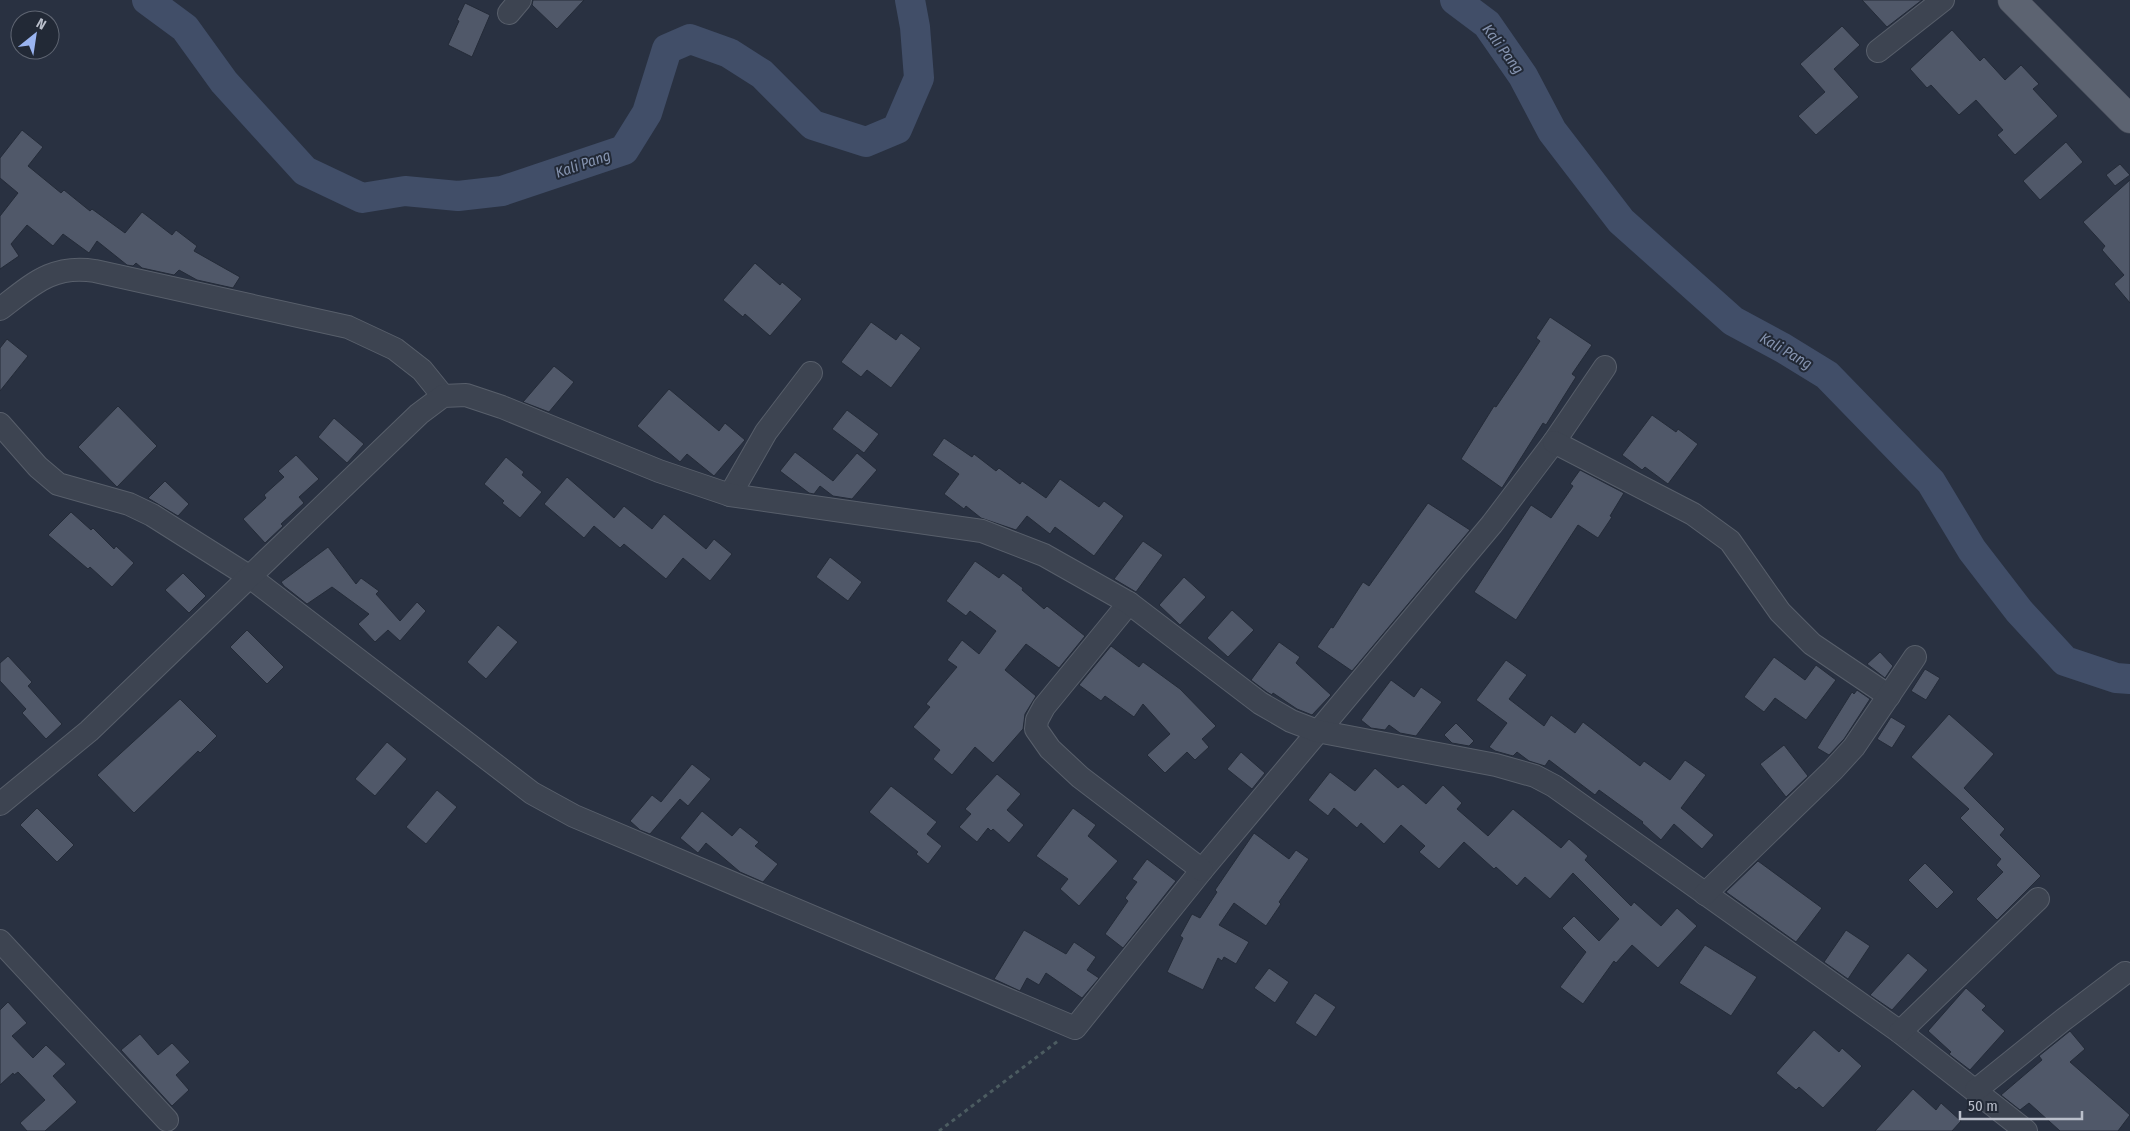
<svg xmlns="http://www.w3.org/2000/svg" width="2130" height="1131" viewBox="0 0 2130 1131" font-family="'Fira Sans Condensed',sans-serif">
<style>
.lines{fill:none;stroke-linecap:round;stroke-linejoin:round}
.river{stroke:#414e68;stroke-width:30}
.building{fill:#505869;stroke:#242b38}
.minor-casing{stroke:#585f6b;stroke-width:24}
.major-casing{stroke:#474d5a;stroke-width:29}
.path{stroke:#4c5c61;stroke-width:3;stroke-dasharray:4 4;stroke-linecap:butt}
.minor{stroke:#3d4451;stroke-width:22}
.major{stroke:#5c6371;stroke-width:28}
.labels{text-anchor:middle;dominant-baseline:central;stroke-width:4;stroke-linejoin:round;paint-order:stroke}
.water-label{font-size:15px;font-style:italic;fill:#8593af;stroke:#222936}
</style>
<rect width="100%" height="100%" fill="#293141"/>
<g class="lines">
<g class="river">
<polyline points="147,0 185,28 224,82 305,171 362,198 405,191 458,196 502,191 624,150 647,113 667,49 690,39 729,53 762,74 813,125 866,142 897,129 919,78 915,27 910,0"/>
<polyline points="1455,0 1487,24 1523,76 1552,131 1621,221 1733,321 1783,348 1827,375 1931,482 1972,550 2019,611 2065,661 2116,678 2130,679"/>
</g>
</g>
<g class="building">
<polygon points="533,0 584,0 557,29 532,5"/>
<polygon points="1862,0 1922,0 1887,27"/>
<polygon points="465,3 490,15 472,57 448,45 459,21 457,20"/>
<polygon points="1842,26 1860,45 1834,69 1859,97 1816,135 1798,116 1825,92 1800,64"/>
<polygon points="1952,30 1980,61 1984,57 2005,80 2021,65 2039,84 2033,89 2058,116 2015,155 1997,135 2003,130 1976,100 1959,115 1931,85 1927,88 1910,69"/>
<polygon points="22,130 43,147 28,166 61,193 64,190 90,211 92,209 125,233 142,212 172,235 176,230 197,246 194,251 240,277 233,288 197,280 179,270 174,275 142,268 136,263 133,266 127,265 97,241 89,253 63,234 53,246 27,225 11,244 19,256 0,269 0,216 18,193 0,178 0,158"/>
<polygon points="2066,142 2083,162 2040,200 2023,181"/>
<polygon points="2120,164 2130,175 2115,186 2106,175"/>
<polygon points="2130,180 2130,303 2114,284 2124,275 2102,250 2105,246 2083,222"/>
<polygon points="755,263 780,285 782,282 802,299 770,336 745,314 743,317 723,300"/>
<polygon points="1550,317 1592,345 1572,374 1576,377 1559,404 1546,425 1543,423 1502,488 1461,459 1494,406 1496,407 1521,370 1540,341 1536,338"/>
<polygon points="871,322 896,340 901,333 921,348 891,388 867,370 861,377 841,362"/>
<polygon points="7,339 28,356 0,391 0,348"/>
<polygon points="554,366 574,382 549,412 523,402"/>
<polygon points="669,389 719,431 725,423 745,440 714,476 687,454 680,462 637,426"/>
<polygon points="118,406 157,446 117,487 78,447"/>
<polygon points="847,410 879,434 864,453 832,429"/>
<polygon points="1652,415 1676,432 1678,429 1698,444 1668,484 1645,467 1642,470 1622,455"/>
<polygon points="334,418 364,444 347,463 318,437"/>
<polygon points="944,438 972,457 974,454 996,471 999,468 1020,484 1022,481 1046,498 1060,479 1099,507 1104,501 1124,516 1094,556 1055,527 1050,534 1027,516 1016,530 981,518 966,506 964,509 944,494 959,474 932,455"/>
<polygon points="795,452 833,481 857,453 877,470 852,499 833,496 820,486 814,494 809,493 780,471"/>
<polygon points="296,455 319,479 299,497 304,503 281,524 283,526 265,543 243,519 266,498 264,495 284,477 278,471"/>
<polygon points="506,457 524,472 522,475 542,492 520,518 502,503 504,501 484,484"/>
<polygon points="1580,470 1624,493 1610,516 1612,517 1598,538 1578,525 1516,620 1474,592 1531,505 1551,518 1573,486 1570,484"/>
<polygon points="567,477 614,518 624,506 652,529 664,514 706,549 714,539 732,554 710,581 683,558 666,579 624,544 620,548 594,526 584,538 544,504"/>
<polygon points="165,481 189,504 178,516 148,498"/>
<polygon points="1428,503 1470,530 1352,671 1317,647 1331,627 1333,628 1363,582 1369,586"/>
<polygon points="71,512 91,530 93,528 114,549 116,546 134,563 112,587 90,567 88,569 48,535"/>
<polygon points="1143,541 1163,555 1136,592 1114,579"/>
<polygon points="328,547 356,584 361,578 379,591 376,594 400,621 417,602 426,611 400,641 388,630 375,642 358,624 369,614 332,587 307,604 284,586 281,582"/>
<polygon points="830,557 862,582 848,601 816,577"/>
<polygon points="975,561 999,578 1003,573 1023,588 1022,590 1044,609 1047,606 1085,636 1059,668 1026,644 1005,670 1036,696 1025,714 1023,729 993,763 975,747 952,775 933,759 940,750 913,727 930,707 926,704 957,667 947,660 962,640 979,654 996,631 970,611 966,616 946,601"/>
<polygon points="183,573 206,596 189,613 165,590"/>
<polygon points="1184,577 1206,597 1180,625 1159,605"/>
<polygon points="1232,610 1254,630 1228,657 1207,638"/>
<polygon points="498,625 518,642 486,679 467,662"/>
<polygon points="247,630 284,667 267,684 230,647"/>
<polygon points="1279,642 1300,657 1296,663 1331,695 1312,715 1297,709 1273,693 1272,695 1267,692 1251,680"/>
<polygon points="1111,646 1139,667 1143,662 1180,689 1216,726 1202,739 1209,747 1195,760 1187,752 1165,773 1147,755 1170,734 1143,704 1134,717 1105,696 1101,701 1079,685"/>
<polygon points="1880,652 1893,666 1885,678 1867,664"/>
<polygon points="8,656 32,682 28,686 62,724 46,739 22,713 26,709 0,681 0,663"/>
<polygon points="1774,657 1805,680 1816,665 1836,680 1806,720 1775,698 1764,712 1744,697"/>
<polygon points="1506,660 1527,675 1509,699 1544,726 1551,715 1575,733 1583,722 1640,766 1644,761 1670,780 1685,760 1706,775 1681,808 1714,835 1702,849 1674,824 1661,840 1642,823 1643,822 1599,790 1595,795 1549,760 1545,766 1529,761 1517,752 1513,756 1495,751 1489,747 1507,723 1476,700"/>
<polygon points="1925,669 1940,678 1926,700 1911,691"/>
<polygon points="1391,680 1414,697 1421,687 1442,702 1416,736 1400,733 1389,725 1385,730 1371,728 1361,720"/>
<polygon points="1857,690 1870,699 1844,739 1829,755 1817,748 1852,692 1854,694"/>
<polygon points="180,699 217,736 200,753 198,751 134,813 97,775"/>
<polygon points="1949,714 1994,754 1964,788 2005,829 2000,835 2041,876 1997,920 1976,899 2003,872 1996,865 2001,859 1960,818 1969,809 1911,757"/>
<polygon points="1891,717 1906,726 1892,748 1877,739"/>
<polygon points="1456,723 1474,741 1469,746 1452,743 1444,735"/>
<polygon points="387,742 407,759 375,796 355,779"/>
<polygon points="1784,745 1808,776 1786,797 1760,764"/>
<polygon points="1241,752 1265,773 1252,789 1227,769"/>
<polygon points="692,764 711,779 688,806 680,799 650,834 640,830 630,821 652,795 661,802"/>
<polygon points="1375,768 1398,788 1403,784 1426,804 1443,785 1462,803 1457,809 1488,836 1513,809 1561,848 1569,839 1588,856 1585,860 1631,906 1634,902 1661,926 1677,908 1697,926 1658,968 1632,945 1616,963 1614,961 1583,1004 1560,987 1586,952 1562,928 1574,916 1599,941 1619,919 1573,873 1550,899 1525,877 1517,886 1496,867 1494,869 1464,842 1439,869 1419,852 1425,846 1401,825 1384,844 1361,823 1357,828 1334,808 1328,816 1308,800 1330,772 1355,791"/>
<polygon points="997,774 1021,794 1007,810 1024,825 1009,843 993,829 991,831 988,828 977,842 959,827 971,814 965,809"/>
<polygon points="891,786 937,822 927,834 942,846 928,864 916,854 918,852 869,812"/>
<polygon points="437,790 457,807 426,844 406,827"/>
<polygon points="37,808 74,845 57,862 20,825"/>
<polygon points="1073,808 1096,825 1088,836 1118,861 1079,906 1060,889 1068,879 1036,856"/>
<polygon points="702,811 732,836 740,827 759,842 755,846 778,864 763,882 740,872 706,843 698,853 680,838"/>
<polygon points="1254,833 1289,859 1296,850 1309,859 1279,902 1281,904 1266,926 1234,903 1219,925 1249,942 1236,964 1224,957 1222,961 1218,958 1203,990 1167,972 1183,938 1180,936 1192,914 1200,918 1217,892 1215,890"/>
<polygon points="1147,859 1176,881 1123,948 1105,934 1128,901 1125,898 1137,882 1132,879"/>
<polygon points="1758,861 1822,908 1796,942 1726,892"/>
<polygon points="1925,863 1954,892 1937,909 1908,880"/>
<polygon points="1024,930 1066,954 1074,942 1096,957 1087,970 1099,978 1082,998 1046,973 1039,985 1027,978 1020,991 994,979"/>
<polygon points="1846,930 1870,946 1848,979 1824,962"/>
<polygon points="1705,945 1757,977 1731,1016 1679,983"/>
<polygon points="1908,953 1928,970 1892,1010 1870,995"/>
<polygon points="1269,968 1289,982 1275,1003 1254,988"/>
<polygon points="1966,988 1986,1006 1982,1010 2005,1031 1970,1070 1949,1054 1951,1052 1928,1031"/>
<polygon points="1315,993 1336,1007 1316,1037 1295,1023"/>
<polygon points="8,1002 27,1023 12,1036 33,1058 46,1045 66,1064 53,1076 77,1102 45,1131 27,1131 20,1123 45,1100 18,1072 14,1075 13,1073 0,1085 0,1010"/>
<polygon points="1814,1030 1839,1052 1842,1048 1862,1066 1823,1108 1799,1087 1796,1090 1776,1073"/>
<polygon points="2070,1031 2085,1049 2070,1062 2130,1115 2118,1131 2060,1131 2029,1103 2020,1110 2001,1095 2042,1060 2039,1056"/>
<polygon points="140,1034 158,1055 172,1043 190,1062 176,1075 189,1090 172,1106 121,1050"/>
<polygon points="1913,1089 1936,1110 1941,1103 1961,1121 1952,1131 1875,1131"/>
</g>
<g class="lines">
<defs>
<g id="minor">
<polyline points="509,13 520,0"/>
<polyline points="1878,51 1943,0"/>
<path d="M 0,309 C 32,285 52,264 95,271 L 348,327 L 395,349 L 422,370 L 443,396"/>
<polyline points="0,424 38,467 58,484 129,504 152,515 250,577 532,793 574,816 1075,1028 1202,870 1492,524 1554,442 1605,367"/>
<polyline points="1554,442 1693,514 1730,541 1780,612 1812,644 1889,696"/>
<polyline points="730,495 766,432 811,373"/>
<polyline points="1129,603 1044,707 1037,720 1036,729 1050,749 1080,777 1202,870"/>
<polyline points="0,804 89,731 419,414 443,396 466,395 502,407 659,471 730,495 982,531 1044,555 1129,603 1260,703 1291,721 1317,731 1496,765 1535,776 1554,786 1900,1032 2026,1131"/>
<polyline points="1705,894 1833,770 1854,747 1915,657"/>
<polyline points="0,941 167,1120"/>
<polyline points="1900,1032 2038,899"/>
<polyline points="1976,1090 2063,1020 2125,973"/>
</g>
<polyline id="major" points="2012,0 2130,119"/>
</defs>
<use href="#minor" class="minor-casing"/>
<use href="#major" class="major-casing"/>
<polyline class="path" points="939,1131 1058,1041"/>
<use href="#minor" class="minor"/>
<use href="#major" class="major"/>
</g>
<g class="labels">
<g class="water-label">
<text transform="translate(1503 49) rotate(53)">Kali Pang</text>
<text transform="translate(583 164) rotate(-19)">Kali Pang</text>
<text transform="translate(1786 351) rotate(30)">Kali Pang</text>
</g>
</g>
<g transform="translate(35 35) rotate(30)"><circle r="24" fill="#222936" stroke="#5f6572"/>
<path d="M0-4L9 19L0 12L-9 19Z" fill="#9ab4f0"/>
<text y="-8" font-size="14" font-weight="bold" text-anchor="middle" fill="#babfcb">N</text>
</g>
<path d="M1960 1111v8h122v-8" fill="none" stroke="#babfcb" stroke-width="2.5"/>
<text x="1968" y="1111" font-size="15" fill="#babfcb" stroke="#222936" stroke-width="4" paint-order="stroke">50 m</text>
</svg>
